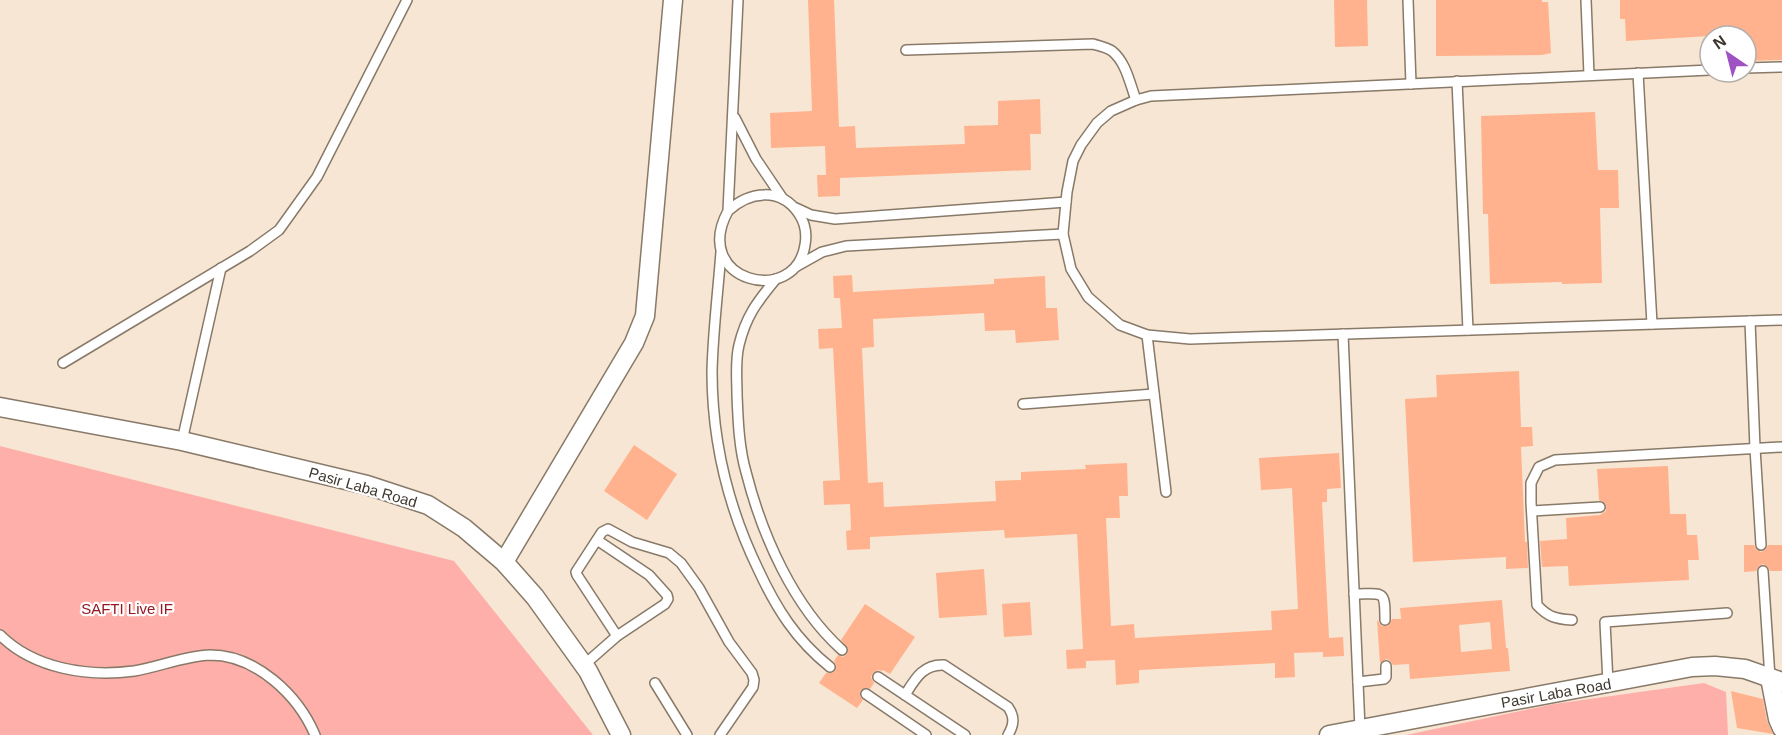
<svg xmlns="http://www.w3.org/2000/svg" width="1782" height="735" viewBox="0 0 1782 735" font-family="Arial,sans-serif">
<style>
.green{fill:#feafaa}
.building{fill:#ffb28d;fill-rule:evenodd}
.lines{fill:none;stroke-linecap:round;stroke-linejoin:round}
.lane-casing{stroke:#887968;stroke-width:12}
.street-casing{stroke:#887968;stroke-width:21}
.lane{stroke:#fff;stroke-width:9}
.street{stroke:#fff;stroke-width:18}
.labels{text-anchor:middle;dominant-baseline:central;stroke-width:4.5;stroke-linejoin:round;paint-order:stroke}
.street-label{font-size:15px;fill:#3e372f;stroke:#fff}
.park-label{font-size:15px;fill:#951823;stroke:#fff}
</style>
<rect width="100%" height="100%" fill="#f7e6d3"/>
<g class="green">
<polygon points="0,446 454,561 593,735 0,735"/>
<polygon points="1704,683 1726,692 1728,735 1406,735 1554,704"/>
</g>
<g class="building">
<polygon points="808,0 834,0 839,127 855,126 856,148 965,144 964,126 998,125 998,101 1040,99 1041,134 1030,134 1031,170 840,178 840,196 818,197 817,175 826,175 825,146 771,148 770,113 812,111"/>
<polygon points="1334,0 1367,0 1368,46 1335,47"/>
<polygon points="1436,0 1542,0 1542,2 1548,2 1551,53 1542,55 1436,56"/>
<polygon points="1620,0 1782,0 1782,60 1746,61 1746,36 1710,36 1626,41 1625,19 1620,19"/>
<polygon points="1595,112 1598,170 1618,170 1619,208 1600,208 1602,283 1562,284 1562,282 1490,284 1488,214 1483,214 1481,116"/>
<polygon points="852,275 853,292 994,284 994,279 1045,276 1046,308 1057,308 1059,340 1016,343 1015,330 985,331 984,313 873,319 874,347 862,348 868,483 883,482 884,507 996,501 995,481 1021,480 1021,472 1086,469 1085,465 1127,463 1128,496 1119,496 1120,518 1106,518 1111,626 1134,624 1135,638 1272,630 1271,611 1298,609 1292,488 1261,490 1259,458 1339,453 1341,488 1327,489 1327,502 1322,502 1329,638 1343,637 1344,656 1323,657 1323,652 1294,653 1295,677 1275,678 1275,663 1139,670 1139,683 1116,685 1115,660 1086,661 1086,668 1067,669 1066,650 1083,649 1077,534 1005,538 1004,530 870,537 870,549 847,550 846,531 851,530 850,504 824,505 823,481 840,480 833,348 819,349 818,329 842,328 840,298 834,298 833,276"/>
<polygon points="1519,371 1521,427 1532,427 1533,446 1521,447 1525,542 1527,542 1528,568 1506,569 1506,557 1413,562 1405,399 1437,397 1436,375"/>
<polygon points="634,445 677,474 647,520 604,491"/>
<polygon points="1668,466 1670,514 1686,514 1687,535 1697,535 1699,560 1688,560 1689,580 1569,586 1568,566 1542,567 1540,541 1567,539 1566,518 1600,515 1606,511 1606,504 1599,500 1597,469"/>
<polygon points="1744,545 1754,545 1756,549 1761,552 1765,550 1768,545 1782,545 1782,571 1770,571 1768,567 1763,564 1759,566 1756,571 1744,572"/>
<polygon points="984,569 987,615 939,618 936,573"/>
<path d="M 1502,600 L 1506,648 L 1508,648 L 1510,671 L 1410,679 L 1409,664 L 1393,665 L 1390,661 L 1387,659 L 1380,663 L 1377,620 L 1382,626 L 1388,626 L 1392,619 L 1401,619 L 1400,608 ZM 1490,622 L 1492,649 L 1461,652 L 1459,625 Z"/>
<polygon points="1030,602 1032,635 1004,637 1002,604"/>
<polygon points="865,604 915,637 890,674 883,670 882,671 878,670 873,673 871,677 874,683 870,689 864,688 860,691 860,696 863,700 857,708 819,683 826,673 832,673 835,671 836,665 834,661 838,655 843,657 847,654 848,648 841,640"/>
<polygon points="1731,691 1763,699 1767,721 1773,734 1737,728"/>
</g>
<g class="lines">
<defs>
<g id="lane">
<polyline points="1408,0 1411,84"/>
<polyline points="1586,0 1589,75"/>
<path d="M 906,50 L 1093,44 C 1099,46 1106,47 1112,51 C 1126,62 1130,84 1136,100"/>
<polyline points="1746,68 1782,67"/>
<polyline points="1710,70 1151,96 1136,100 1111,111 1097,123 1081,145 1073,161 1067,192 1063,234 1071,269 1088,297 1120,325 1147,335 1190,339 1782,320"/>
<polyline points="1638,73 1652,324"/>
<polyline points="1457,81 1468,330"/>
<polyline points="735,118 756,159 783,199"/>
<polyline points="796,208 811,215 835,219 1066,202"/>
<path d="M 728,211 C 749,191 781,187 799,214 C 805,223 807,234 805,245 C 795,308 690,281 728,211 L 738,0"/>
<path d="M 721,252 C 718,292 713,331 712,371 C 712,440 728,507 758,569 C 776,608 796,640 830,667"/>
<polyline points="797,266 822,252 846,246 1063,234"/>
<path d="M 776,279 C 757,302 746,316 739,345 C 735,361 737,379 737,395 C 738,420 739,448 746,472 C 762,535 793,606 842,650"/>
<polyline points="1750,321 1755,448 1761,545"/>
<polyline points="1343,334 1360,729"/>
<polyline points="1147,335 1166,492"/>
<polyline points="63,363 250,251 279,230 317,177 407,0"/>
<polyline points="1023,404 1154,394"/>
<polyline points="182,441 221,268"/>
<polyline points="1532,511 1600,507"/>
<polyline points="1763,571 1770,678"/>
<path d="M 1354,594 C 1384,594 1385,589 1385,620"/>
<path d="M 1572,620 C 1556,619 1548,617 1537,605 L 1531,502 L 1531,483 L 1539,467 L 1555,460 L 1782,447"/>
<path d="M 0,635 C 34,669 88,677 134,671 C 159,667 184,656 210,655 C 256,655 298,695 315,735"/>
<polyline points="617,636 577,575 576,572 602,532 608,529 632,542 669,553 681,563 699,588 729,642 752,673 754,680 753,687 720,735"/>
<polyline points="584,665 617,636 665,604 668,599 667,595 649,575 597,540"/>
<polyline points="878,677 965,735"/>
<polyline points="1358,682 1384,679 1386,677 1386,666"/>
<polyline points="655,683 687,735"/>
<polyline points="1608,683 1605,622 1727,613"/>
<polyline points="866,694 926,735"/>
<path d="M 905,695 C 915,679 923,664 944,665 L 1008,707 C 1015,717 1014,725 1008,735"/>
</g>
<g id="street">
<polyline points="0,407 182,441 367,485 428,505 464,528 504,562 535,597 588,671 621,735"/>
<polyline points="504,562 634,343 645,316 673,0"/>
<polyline points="1770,678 1778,719 1782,728"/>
<polyline points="1329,735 1692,667 1715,666 1745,669 1782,682"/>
</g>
</defs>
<use href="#lane" class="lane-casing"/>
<use href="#street" class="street-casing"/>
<use href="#lane" class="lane"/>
<use href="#street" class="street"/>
</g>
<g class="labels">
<g class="street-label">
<text transform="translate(363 487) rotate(16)">Pasir Laba Road</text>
<text transform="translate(1556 693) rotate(-10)">Pasir Laba Road</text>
</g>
<g class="park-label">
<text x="127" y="608">SAFTI Live IF</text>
</g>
</g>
<g transform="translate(1728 54) rotate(325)"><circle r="28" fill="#ffffff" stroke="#b2afac" stroke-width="1.5"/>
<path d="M0-4.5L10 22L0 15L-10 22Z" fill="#9f52c4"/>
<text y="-9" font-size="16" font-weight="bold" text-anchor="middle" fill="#3e372f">N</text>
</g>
</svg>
